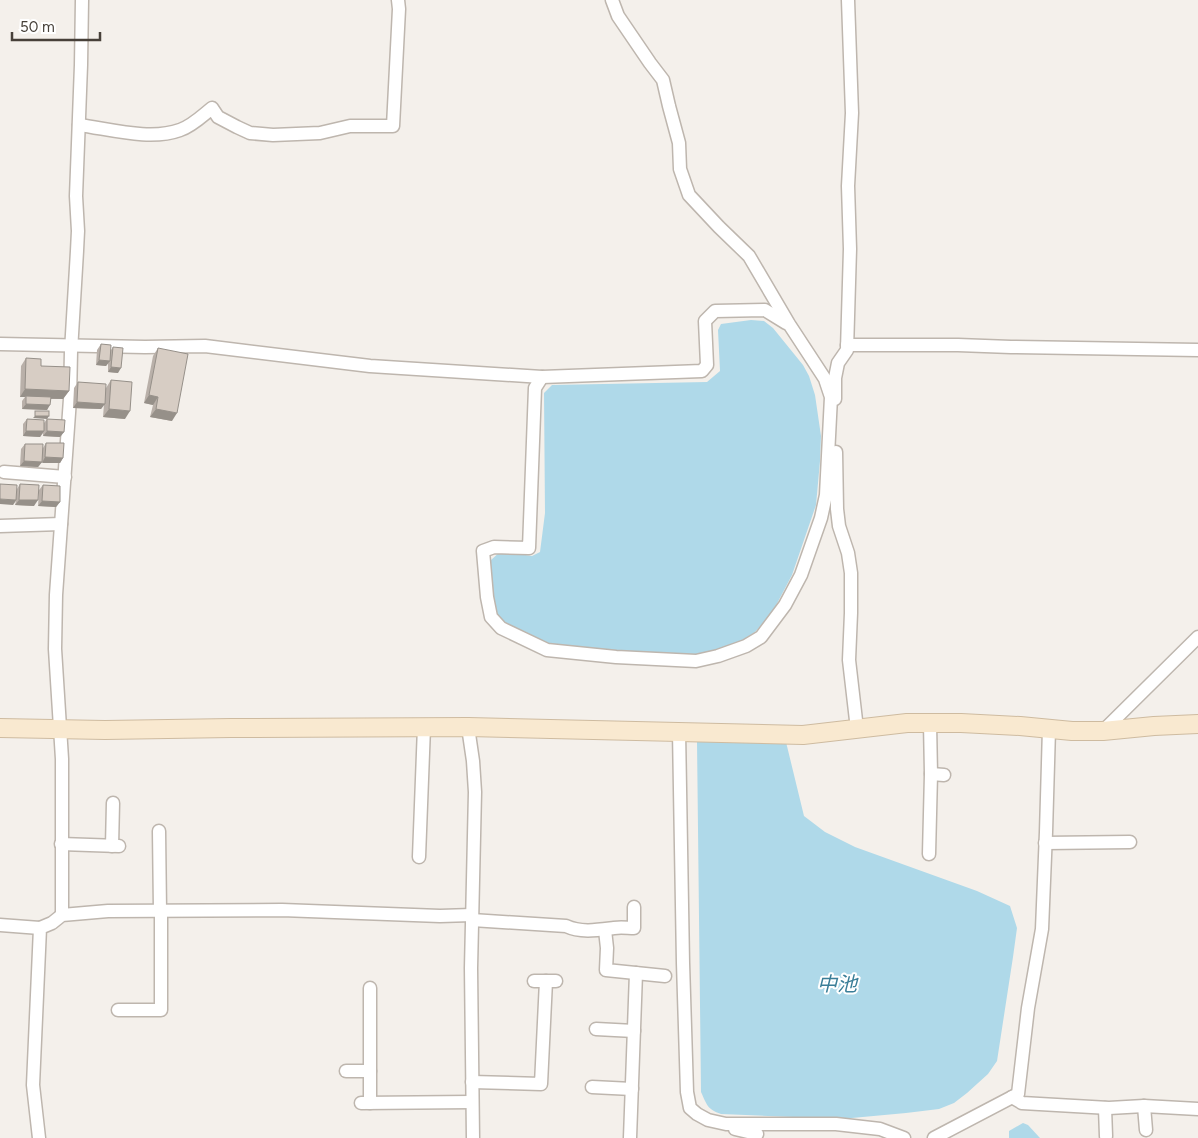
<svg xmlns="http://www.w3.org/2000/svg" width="1198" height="1138" viewBox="0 0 1198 1138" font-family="Figtree,'Noto Sans JP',sans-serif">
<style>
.water{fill:#afd9e9}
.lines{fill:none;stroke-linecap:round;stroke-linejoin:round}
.street-casing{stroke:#beb6ae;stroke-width:15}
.secondary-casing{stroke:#cebba0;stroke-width:20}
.street{stroke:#fff;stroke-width:12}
.secondary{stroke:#f9e9d0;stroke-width:18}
.wall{fill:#b9b0a9}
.shaded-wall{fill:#969089}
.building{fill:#d7cdc4;stroke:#969089}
.labels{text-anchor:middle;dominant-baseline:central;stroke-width:4;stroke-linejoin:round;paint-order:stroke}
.water-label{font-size:20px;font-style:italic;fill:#3a7e98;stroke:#fff}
</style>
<rect width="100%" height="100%" fill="#f4f0eb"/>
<g class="water">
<polygon points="751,320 764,321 773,328 803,365 809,376 815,395 821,436 820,461 816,505 792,575 772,613 755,632 741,641 713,652 688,655 632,653 535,642 509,629 493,613 490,594 491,560 501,551 532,556 540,552 545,513 544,393 552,385 707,382 720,371 718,330 721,324"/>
<path d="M 697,741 L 786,742 L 804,816 L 825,832 L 855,847 L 977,891 L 1010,906 L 1017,928 L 1013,957 L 997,1061 L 988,1074 L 967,1093 L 954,1103 L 939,1109 L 906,1113 L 841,1119 L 721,1114 C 707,1109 707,1105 701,1092 Z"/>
<polygon points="1023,1123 1028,1125 1040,1138 1009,1138 1009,1131"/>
</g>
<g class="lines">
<defs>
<g id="street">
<path d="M 79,125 C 110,129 150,141 180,130 C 192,126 202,116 212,108 L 218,117 L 237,127 L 250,133 L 273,135 L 320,133 L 350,126 L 393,126 L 399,9 L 398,0"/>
<polyline points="0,344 145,347 205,346 370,366 542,377 702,371 707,365 705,321 715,311 765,310 786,323"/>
<polyline points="847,345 958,345 1011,347 1198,350"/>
<polyline points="542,377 535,388 529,548 494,547 483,551 487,597 491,617 501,628 547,650 616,657 696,661 718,656 746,646 761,637 785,605 801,575 821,518 826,495 831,397 825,379 789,324 749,256 719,227 689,195 680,169 679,143 669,106 663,80 650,63 618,16 612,0"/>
<polyline points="835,399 835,378 838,363 847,350 850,249 848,186 852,113 848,0"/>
<polyline points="836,452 837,509 839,526 848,553 851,573 851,613 849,660 857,729"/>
<polyline points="4,472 65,477"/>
<polyline points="0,526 61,524"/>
<polyline points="468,727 473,761 475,792 471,968 473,1138"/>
<polyline points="679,731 683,963 687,1092 690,1108 697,1114 708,1120 726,1124 836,1124 880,1129 904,1138"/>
<polyline points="1103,731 1198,637"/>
<polyline points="931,774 944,775"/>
<polyline points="159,831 160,911"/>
<polyline points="1045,843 1130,842"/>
<polyline points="61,844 119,846"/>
<polyline points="112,846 113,803"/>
<polyline points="929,854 931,774 930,723"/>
<polyline points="419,857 424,727"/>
<polyline points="62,915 62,759 55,649 56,595 70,399 71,351 77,251 78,231 76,196 81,65 82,0"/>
<path d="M 472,920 L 566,926 C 581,933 598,930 614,928 C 621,927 628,928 634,928 L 634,907"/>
<polyline points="0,925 40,928"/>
<polyline points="605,930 607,948 606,970 665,976"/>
<polyline points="534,981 556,981"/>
<polyline points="370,988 370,1103"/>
<polyline points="118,1010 161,1010 161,911"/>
<polyline points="596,1029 634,1031"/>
<polyline points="346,1071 370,1071"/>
<polyline points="472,1082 541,1084 546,981"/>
<polyline points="592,1087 632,1089"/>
<polyline points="1012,1097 1022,1103 1109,1108 1144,1106 1198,1109"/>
<polyline points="361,1103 472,1102"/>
<polyline points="1144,1106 1146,1130"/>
<polyline points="1105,1108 1106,1136"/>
<polyline points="735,1129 757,1134"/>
<polyline points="39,1138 33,1085 40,928 52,923 62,915 108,911 282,910 440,916 472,915"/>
<polyline points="630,1138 636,973"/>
<polyline points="934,1138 1018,1094 1028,1008 1042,929 1046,832 1049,729"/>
</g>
<polyline id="secondary" points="0,728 105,730 231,728 468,727 803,735 907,723 961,723 1020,726 1072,731 1103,731 1154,726 1198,724"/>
</defs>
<use href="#street" class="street-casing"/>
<use href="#secondary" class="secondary-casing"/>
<use href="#street" class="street"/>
<use href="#secondary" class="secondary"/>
</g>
<g class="wall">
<polygon points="101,344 111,350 113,347 118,373 108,372 108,363 106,366 96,365 97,350"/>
<polygon points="158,348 172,421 150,417 153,405 144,403 153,356"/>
<polygon points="26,358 41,366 69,391 63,399 51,399 47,410 22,409 22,401 25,397 20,397 21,366"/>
<polygon points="111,380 125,419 103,417 104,404 101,409 73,408 74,388 78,382 106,388"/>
<polygon points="27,419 44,423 47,419 64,432 60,437 43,436 43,433 40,437 23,436 23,424"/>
<polygon points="46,443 63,458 60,463 42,462 38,467 20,466 21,449 25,444 43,448"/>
<polygon points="20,484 34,506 15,505 16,501 13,505 17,489"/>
<polygon points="43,485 60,502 56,507 38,506 39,490"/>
</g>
<g class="shaded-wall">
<polygon points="99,360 110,361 106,366 96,365"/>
<polygon points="111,367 121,368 118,373 108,372"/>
<polygon points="25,389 69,391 63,399 26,398 26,396 25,397 20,397"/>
<polygon points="149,395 158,397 153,405 144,403"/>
<polygon points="77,402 105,404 101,409 73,408"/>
<polygon points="26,404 50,405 47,410 22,409"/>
<polygon points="109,409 130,411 125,419 103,417"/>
<polygon points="156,409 177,413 172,421 150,417"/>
<polygon points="35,416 49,416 47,419 33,418"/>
<polygon points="26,431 44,431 40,437 23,436"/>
<polygon points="47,431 64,432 60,437 43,436"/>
<polygon points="45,457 63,458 60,463 42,463"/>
<polygon points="24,461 42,462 38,467 20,466"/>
<polygon points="0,499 16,500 13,505 0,504"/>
<polygon points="19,500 38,500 34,506 15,505"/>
<polygon points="42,501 60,502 56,507 38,506"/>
</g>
<g class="building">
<polygon points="101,344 111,345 110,361 99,360"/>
<polygon points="113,347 123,348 121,368 111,367"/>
<polygon points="158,348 188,354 177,413 156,409 158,397 149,395"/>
<polygon points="26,358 41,359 41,366 70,367 69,391 25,389"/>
<polygon points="111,380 132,382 130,411 109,409"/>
<polygon points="78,382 106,384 105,404 77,402"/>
<polygon points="26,396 51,397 50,405 26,404"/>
<rect x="35" y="411" width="14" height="5"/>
<polygon points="27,419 44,420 44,431 26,431"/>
<polygon points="47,419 65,420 64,432 47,431"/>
<polygon points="46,443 64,443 63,458 45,457"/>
<polygon points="25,444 43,444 42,462 24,461"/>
<polygon points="0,484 17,485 16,500 0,499"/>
<polygon points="20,484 39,485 38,500 19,500"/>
<polygon points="43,485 60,486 60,502 42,501"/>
</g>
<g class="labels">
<g class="water-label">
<text x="837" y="984">中池</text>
</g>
</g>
<path d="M12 32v8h88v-8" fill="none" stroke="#474039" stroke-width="2.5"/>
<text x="20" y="32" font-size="15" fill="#474039" stroke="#ffffff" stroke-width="4" paint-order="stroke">50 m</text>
</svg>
